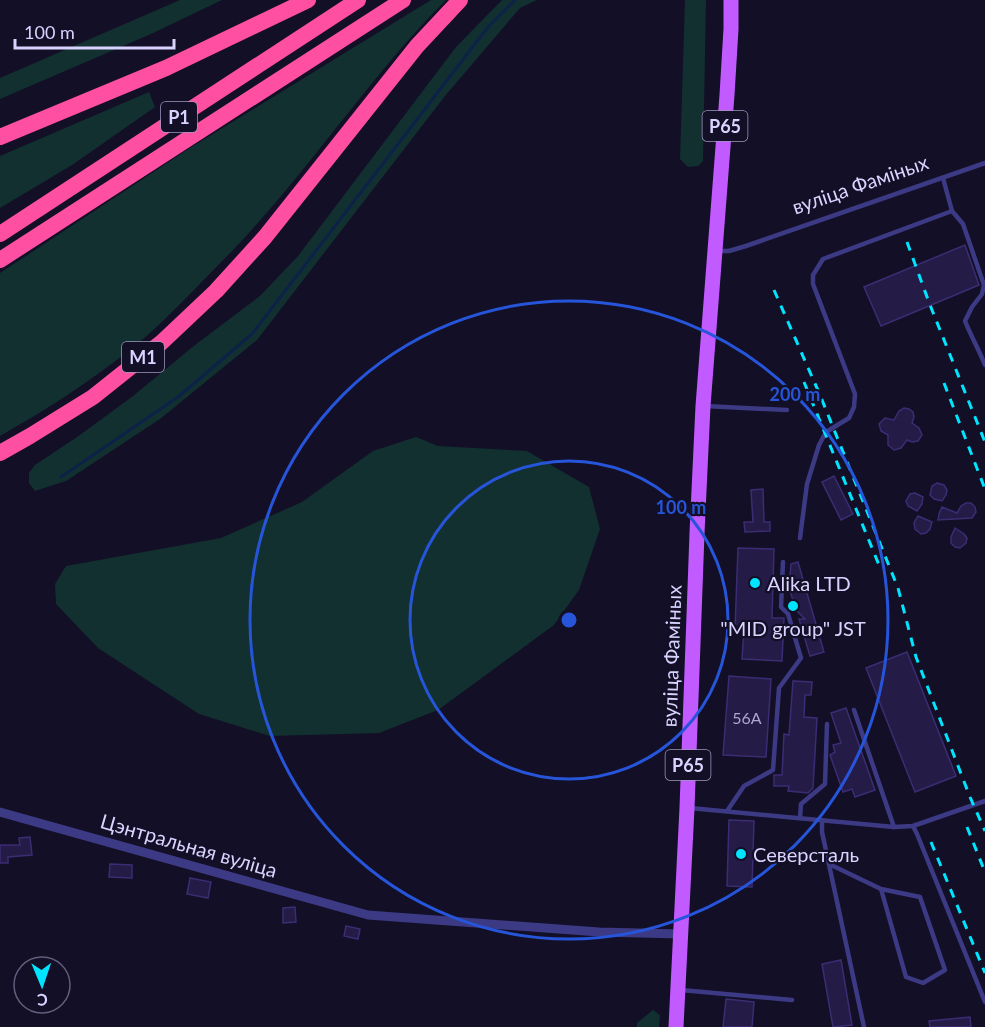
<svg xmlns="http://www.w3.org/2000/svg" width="985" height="1027" viewBox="0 0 985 1027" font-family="Lato,sans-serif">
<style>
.green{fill:#12302f}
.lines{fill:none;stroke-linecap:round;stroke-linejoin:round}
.stream{stroke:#0c2248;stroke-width:3}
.building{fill:#241b47;stroke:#3b2d73;stroke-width:1.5}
.lane{stroke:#3d3a85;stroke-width:4.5}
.street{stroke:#3d3a85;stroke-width:9}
.primary{stroke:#c25bff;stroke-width:15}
.highway{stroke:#ff4fa3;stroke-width:16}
.rail{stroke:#00e5ff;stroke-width:3;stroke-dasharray:9 8;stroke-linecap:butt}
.ring{fill:none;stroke:#2655da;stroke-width:3}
.poi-dot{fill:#00e5ff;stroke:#130f26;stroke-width:2}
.labels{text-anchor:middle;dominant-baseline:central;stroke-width:4.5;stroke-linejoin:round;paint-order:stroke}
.number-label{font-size:16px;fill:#aca6d1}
.shield{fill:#130f26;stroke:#9e99be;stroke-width:1.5}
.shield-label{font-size:18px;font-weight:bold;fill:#d9d4ff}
.street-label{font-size:20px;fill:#d9d4ff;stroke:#130f26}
.poi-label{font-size:20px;fill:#d9d4ff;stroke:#130f26;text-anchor:start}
.centre{fill:#2655da;stroke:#130f26;stroke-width:3}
.ring-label{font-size:18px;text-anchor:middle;font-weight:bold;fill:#2655da;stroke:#130f26;stroke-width:4.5;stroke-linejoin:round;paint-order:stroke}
</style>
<rect width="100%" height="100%" fill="#130f26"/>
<g class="green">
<polygon points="180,0 222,0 151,34 0,99 0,78"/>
<path d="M 431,0 L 446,0 C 376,70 321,153 255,226 C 235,249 213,270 192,292 C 173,311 154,331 132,348 C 91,381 46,410 0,436 L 0,273 L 190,148 Z"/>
<polygon points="502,0 537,0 520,8 445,96 257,340 160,419 66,481 35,491 29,483 29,473 35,465 80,435 133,396 195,345 260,296 298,256 456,47"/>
<polygon points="685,0 706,0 703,161 698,166 688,167 680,159"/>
<polygon points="149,92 155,107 72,165 0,208 0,156"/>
<polygon points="416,437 438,446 527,451 589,487 600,529 579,590 554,625 438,710 379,733 270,736 199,714 98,648 56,604 55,584 66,566 221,538 302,502 373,451"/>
<polygon points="653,1010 660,1015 659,1027 637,1027 637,1023"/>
</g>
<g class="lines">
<polyline class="stream" points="61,477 178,397 252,334 488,27 515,0"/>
</g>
<g class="building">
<polygon points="965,245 979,285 881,326 864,287"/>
<polygon points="904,408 909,409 913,412 914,417 912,423 919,428 922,435 918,441 912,442 907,440 901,448 894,450 888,445 888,435 881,431 879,424 885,418 894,420 899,411"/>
<polygon points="834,476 853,514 841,520 822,482"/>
<polygon points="937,483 944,485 947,490 946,495 942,501 934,499 930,495 932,486"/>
<polygon points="763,489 764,522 770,522 770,531 745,532 744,522 753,522 751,490"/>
<polygon points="915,493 923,497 922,504 917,511 908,506 906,501 910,494"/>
<polygon points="966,503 971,503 975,507 976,512 972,518 938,520 939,514 942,507 957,513 961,506"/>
<polygon points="918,516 932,522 930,529 926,533 921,534 915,529 914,523"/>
<polygon points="955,528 964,534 967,538 966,543 960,548 955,547 951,543 951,537"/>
<polygon points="738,548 774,549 772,618 784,618 782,661 742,659 744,629 735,629"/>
<polygon points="798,562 824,652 810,656 799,619 805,619 796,610 789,588 791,564"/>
<polygon points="907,652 956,776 915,792 866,668"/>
<polygon points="729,676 771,679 766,757 723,755"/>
<polygon points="793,681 812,682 811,695 805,695 804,717 817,718 813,788 808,793 788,791 789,786 774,786 774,775 782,775 784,734 789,735"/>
<polygon points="846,708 875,790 855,797 852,789 843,792 830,755 835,752 833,745 841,743 831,713"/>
<polygon points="729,820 754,821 752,887 727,886"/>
<polygon points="30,837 32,855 8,857 8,863 0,863 0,845 20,845 19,838"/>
<polygon points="110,864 132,865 132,878 109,877"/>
<polygon points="190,878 211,882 208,898 187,894"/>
<polygon points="295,907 296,922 283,923 283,908"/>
<polygon points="346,926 360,929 358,939 344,936"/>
<polygon points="841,960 852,1025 833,1027 822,964"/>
<polygon points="726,999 754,1002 752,1027 723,1027"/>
<polygon points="970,1017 971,1027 930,1027 929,1021"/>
</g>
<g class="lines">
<g class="lane">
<path d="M 952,211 L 963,224 L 984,285 L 982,294 L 972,307 L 965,321 C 971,336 979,350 985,365"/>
<polyline points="717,251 729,251 746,246 985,163"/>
<polyline points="705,406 787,410"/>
<polyline points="800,538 807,484 819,445 826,432 849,418 854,407 855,394 813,284 813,275 823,259 952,211 943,178"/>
<polyline points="854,710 894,827"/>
<polyline points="690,808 894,827 913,826 985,801"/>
<polyline points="727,811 744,786 773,770 779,688 801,658 788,614 781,607 783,562"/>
<polyline points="800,818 801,804 825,784 827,724"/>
<polyline points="822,820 822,832 864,1027"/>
<polyline points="913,826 917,834 985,1002"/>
<polyline points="829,864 881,889 906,977 923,983 945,970 920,897 881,889"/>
<polyline points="681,990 792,1000"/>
</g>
<polyline class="street" points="0,812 368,915 599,932 681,934"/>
<polyline class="primary" points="676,1027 687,808 697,533 703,406 727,95 731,29 731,0"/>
<g class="highway">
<polyline points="0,137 166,68 308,0"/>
<polyline points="0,234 358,0"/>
<polyline points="0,260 403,0"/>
<polyline points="0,453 30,436 93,397 162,342 216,291 265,237 417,46 460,0"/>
</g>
<g class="rail">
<polyline points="907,242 930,305 985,442"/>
<polyline points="774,290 820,395 898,588 916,657 970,797 985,831"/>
<polyline points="804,382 879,565"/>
<polyline points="944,383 985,489"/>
<polyline points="967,827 985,872"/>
<polyline points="931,842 985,973"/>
</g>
</g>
<g class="ring">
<circle cx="569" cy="620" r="159"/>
<circle cx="569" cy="620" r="319"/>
</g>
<g class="poi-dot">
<circle cx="755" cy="583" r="6"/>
<circle cx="793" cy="606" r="6"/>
<circle cx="741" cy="854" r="6"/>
</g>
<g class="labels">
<g class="number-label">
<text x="747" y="717">56А</text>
</g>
<g class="shield">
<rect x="161" y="102" width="36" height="30" rx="4.5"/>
<rect x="702.5" y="111" width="45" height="30" rx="4.5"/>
<rect x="122" y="342" width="42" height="30" rx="4.5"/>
<rect x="665.5" y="750" width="45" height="30" rx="4.5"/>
</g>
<g class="shield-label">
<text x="179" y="117">Р1</text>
<text x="725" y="126">Р65</text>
<text x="143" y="357">М1</text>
<text x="688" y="765">Р65</text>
</g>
<g class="street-label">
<text transform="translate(860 184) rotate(-19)">вуліца Фаміных</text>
<text transform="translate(671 656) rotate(-88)">вуліца Фаміных</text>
<text transform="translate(189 845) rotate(16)">Цэнтральная вуліца</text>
</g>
<g class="poi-label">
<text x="767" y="583">Alika LTD</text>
<text x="793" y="628" text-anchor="middle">"MID group" JST</text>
<text x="753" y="854">Северсталь</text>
</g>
</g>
<circle cx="569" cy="620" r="9" class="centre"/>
<g class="ring-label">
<text x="795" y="401">200 m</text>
<text x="681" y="514">100 m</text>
</g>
<g transform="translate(42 985) rotate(178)"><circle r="28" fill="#130f26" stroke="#625e7d" stroke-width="1.5"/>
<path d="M0-4.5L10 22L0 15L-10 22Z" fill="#00e5ff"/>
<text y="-9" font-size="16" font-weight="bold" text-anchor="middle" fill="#d9d4ff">С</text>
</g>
<path d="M15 39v9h159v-9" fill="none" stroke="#d9d4ff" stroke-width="3"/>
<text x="24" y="39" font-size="18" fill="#d9d4ff" stroke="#130f26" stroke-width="4.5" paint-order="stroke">100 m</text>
</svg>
